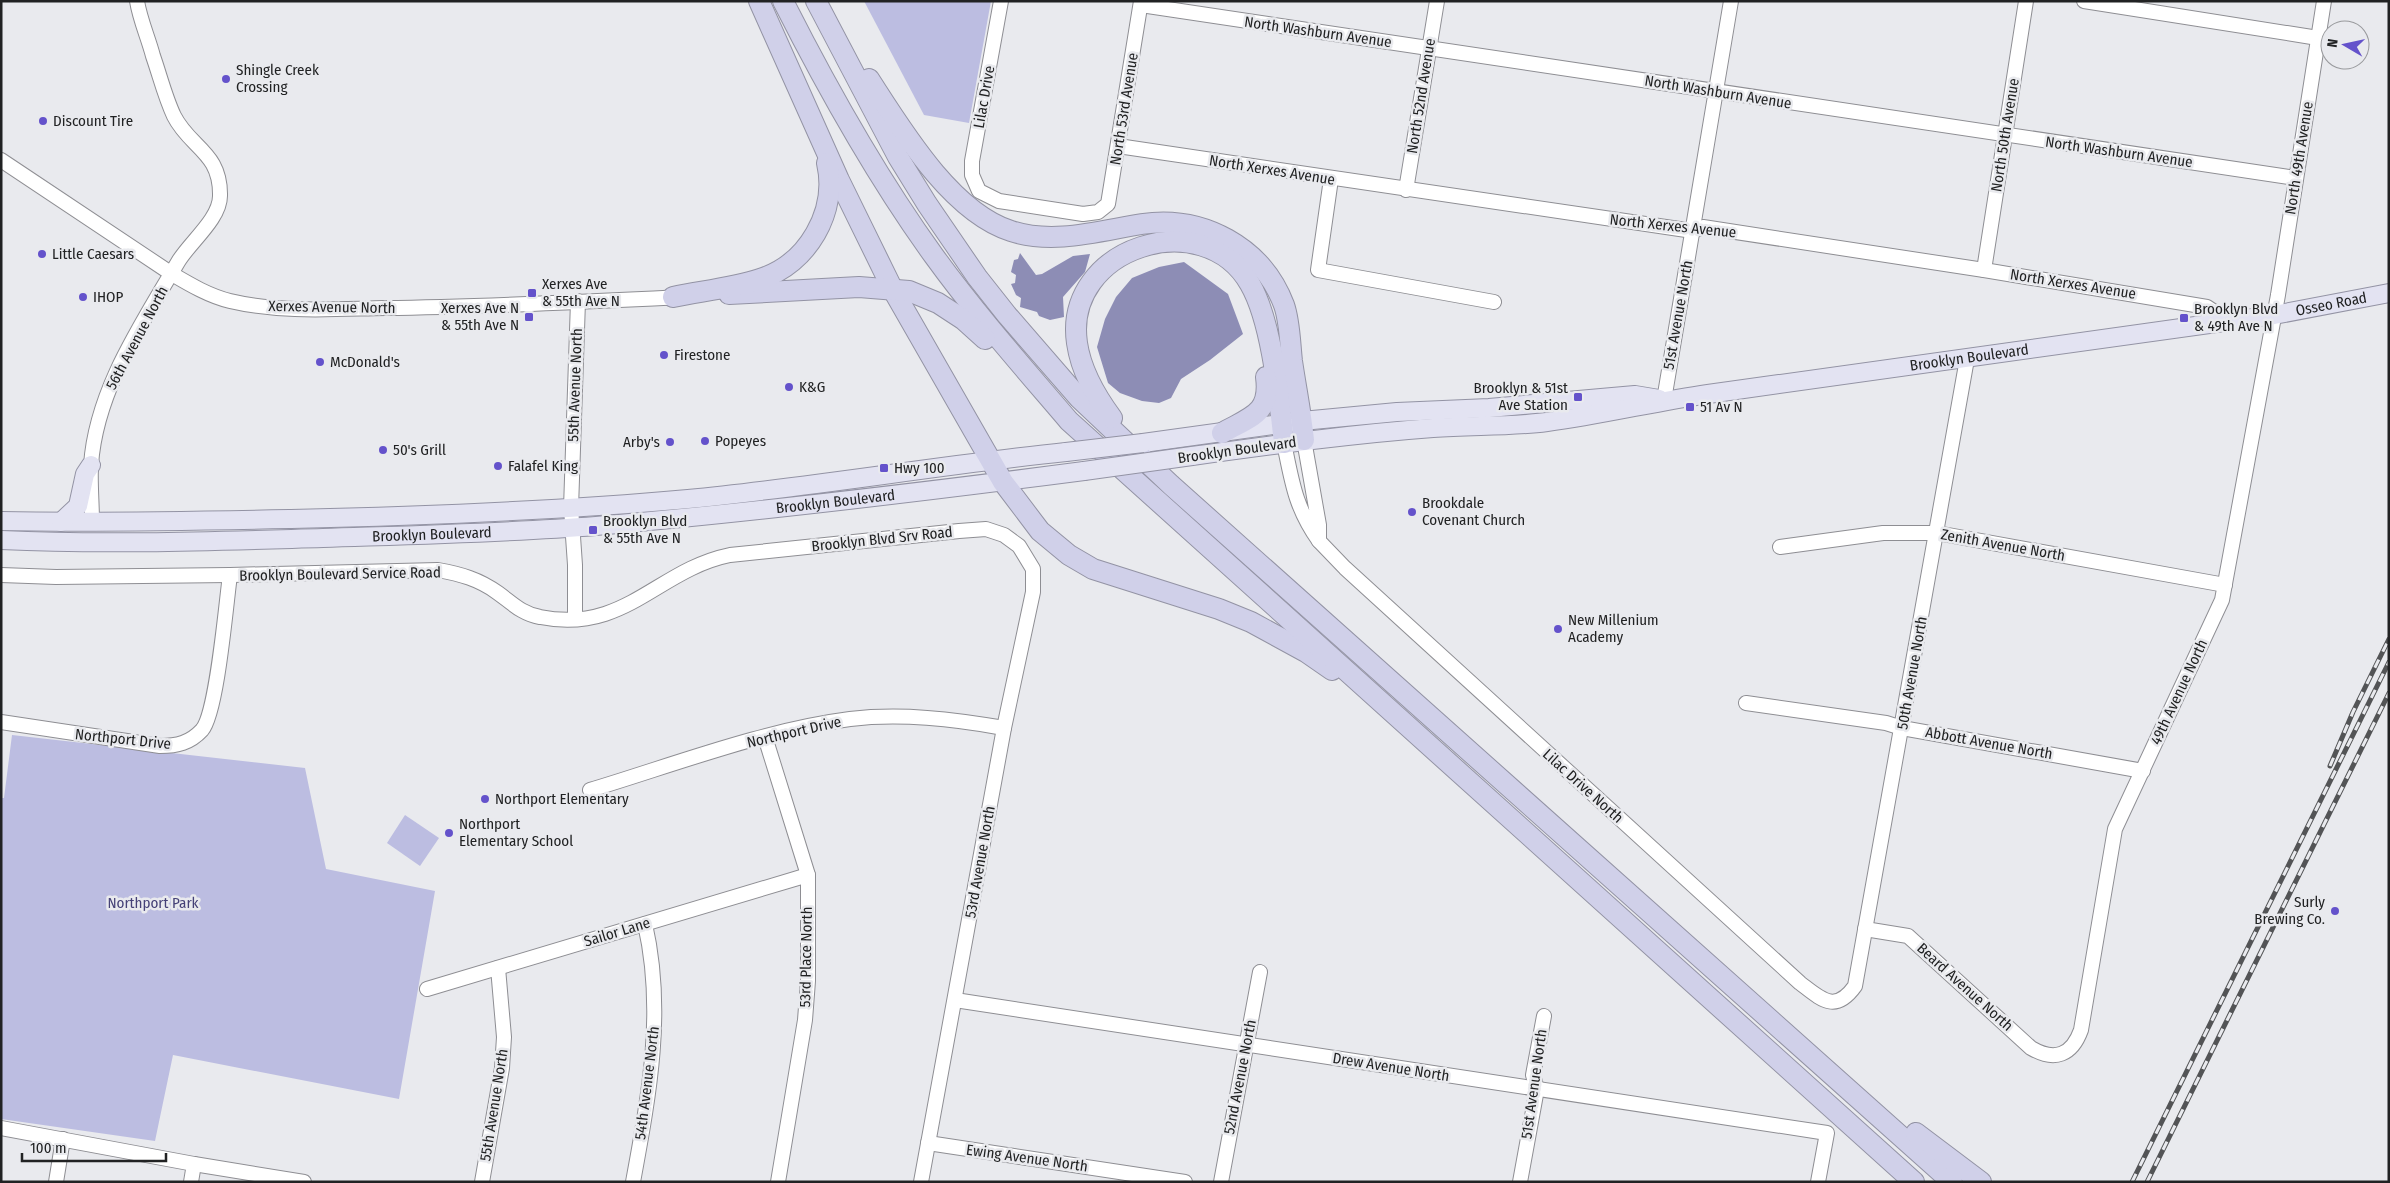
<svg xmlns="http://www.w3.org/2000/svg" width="2390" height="1183" viewBox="0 0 2390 1183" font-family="'Fira Sans Condensed',sans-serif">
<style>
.green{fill:#bcbde1}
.water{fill:#8d8db5}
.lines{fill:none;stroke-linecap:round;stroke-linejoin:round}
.minor-casing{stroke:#8e8e93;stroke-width:16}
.major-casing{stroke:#9393a4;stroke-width:20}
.highway-casing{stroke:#9393a4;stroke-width:22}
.minor{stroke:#fff;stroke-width:14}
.major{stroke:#e3e3f2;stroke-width:18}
.highway{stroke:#d0d0e9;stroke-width:20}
.rail-casing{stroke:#535456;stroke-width:5}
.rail{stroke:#e9eaee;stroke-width:3;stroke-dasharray:9;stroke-linecap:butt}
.major-bridge-casing{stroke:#9393a4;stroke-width:20;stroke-linecap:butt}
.major-bridge{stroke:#e3e3f2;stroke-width:18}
.poi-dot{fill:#6452cb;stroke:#e9eaee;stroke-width:2}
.labels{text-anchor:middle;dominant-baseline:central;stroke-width:5;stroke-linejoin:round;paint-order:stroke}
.street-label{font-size:15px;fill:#212223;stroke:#e9eaee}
.poi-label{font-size:15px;fill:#212223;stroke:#e9eaee;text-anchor:start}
.park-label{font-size:15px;fill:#454177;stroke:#e9eaee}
</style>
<rect width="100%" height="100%" fill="#e9eaee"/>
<g class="green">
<polygon points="864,1 991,1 969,123 924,115"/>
<polygon points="12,735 305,768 326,869 435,891 399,1099 173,1055 155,1141 1,1119 1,798 4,798"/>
<polygon points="405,815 439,838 420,866 387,843"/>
</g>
<g class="water">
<polygon points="1020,253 1036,275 1042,274 1073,256 1090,254 1085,272 1063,297 1064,317 1050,320 1039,316 1037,312 1020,307 1021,298 1016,295 1011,284 1015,283 1016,275 1011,272 1014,260 1018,259"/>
<polygon points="1184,262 1228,294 1243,334 1210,360 1181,379 1171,398 1159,403 1142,401 1120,393 1108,383 1097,347 1105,319 1116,297 1132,278 1159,267"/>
</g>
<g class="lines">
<defs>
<g id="minor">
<polyline points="1001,1 972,161 972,175 979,191 999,201 1083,214 1098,212 1108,204 1141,1"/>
<polyline points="2084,1 2318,38"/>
<polyline points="1141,5 2296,178"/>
<polyline points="1118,146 1693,231 1703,227 1984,270 2207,307 2213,311 2215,323"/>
<path d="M 1,160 L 172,274 C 189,284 209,296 230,301 C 281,313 333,309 385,308 C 484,307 582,302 681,297"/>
<polyline points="1331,179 1318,270 1494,302"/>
<polyline points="1406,190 1437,1"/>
<polyline points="1984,270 2026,1"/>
<polyline points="1664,400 1731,1"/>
<path d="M 1284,443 C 1292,482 1295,507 1319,541 L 1319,525 L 1304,440"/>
<path d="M 92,522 C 92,503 90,484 91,465 C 96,391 141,325 178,262 C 189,243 220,219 220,196 C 221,152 190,148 174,116 C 165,97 160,76 153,56 C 148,37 140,20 137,1"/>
<path d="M 1319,541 L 1345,568 L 1800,983 C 1821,999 1835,1014 1855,986 L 1967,359"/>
<polyline points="1780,547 1883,533 1937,533 2225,585"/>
<path d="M 1,575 L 56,577 L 230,575 L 438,570 C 460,574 479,579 498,593 C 512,603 522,614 540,617 C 625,634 657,570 730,555 L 959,531 L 986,529 L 1004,535 L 1019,546 L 1033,569 L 1033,592 L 1004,728 L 921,1182"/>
<polyline points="575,619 575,565 571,508 578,301"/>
<polyline points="1746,703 1886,723 1902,728 2143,771"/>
<path d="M 1,722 L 160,746 C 177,746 190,743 202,730 C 217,713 226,604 230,575"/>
<polyline points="765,737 808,875 808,981 805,1020 778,1182"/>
<path d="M 590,790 C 673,765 764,730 850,719 C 901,713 953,719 1004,728"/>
<path d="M 1865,929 L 1908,936 L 2031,1048 C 2055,1062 2072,1055 2081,1030 L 2115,829 L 2222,600 L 2278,295 L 2324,1"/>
<polyline points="427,989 808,875"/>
<polyline points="955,1000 1827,1133 1818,1182"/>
<polyline points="1,1128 194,1164 304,1182"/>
<polyline points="928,1143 1185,1182"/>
<polyline points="56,1182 63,1139"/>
<polyline points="191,1182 194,1164"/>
<polyline points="482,1182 502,1068 504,1037 498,968"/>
<path d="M 633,1182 C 649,1095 665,1011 645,924"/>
<polyline points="1221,1182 1260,972"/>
<polyline points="1520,1182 1537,1089 1533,1075 1544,1016"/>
</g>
<g id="major">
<polyline points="1143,443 1302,421 1397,412 1489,408 1635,395 1659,399"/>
<path id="s1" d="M 1192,456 C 1272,445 1352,434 1433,428 C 1471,425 1509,427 1547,422 C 1601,415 1654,402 1708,394 L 2274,315 L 2389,293"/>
<path d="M 1,521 C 98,523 194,521 291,519 C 424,516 556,511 688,499 C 814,487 940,465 1066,452"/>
<polyline points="61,522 78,506 85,474 91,465"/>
<path id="s2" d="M 1,540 C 108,545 216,541 323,538 C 414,535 505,533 596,526 C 759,512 922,492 1084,471"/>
</g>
<g id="highway">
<polyline points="759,1 839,180 893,290 1003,482 1040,531 1069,555 1093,569 1219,609 1251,622 1306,652 1332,670"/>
<path d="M 783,1 C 828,90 876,176 934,256 C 976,314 1023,367 1069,421 L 1914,1182"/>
<polyline points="816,1 898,157 927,204 977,277 1007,315 1079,398 1171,485 1952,1182"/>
<path d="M 869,79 C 902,130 951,212 1011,231 C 1053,245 1099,231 1142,224 C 1203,215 1262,247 1284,305 C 1290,322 1290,344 1292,361 C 1296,388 1301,413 1304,440"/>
<polyline points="729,294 859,287 909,291 938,303 964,320 985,339"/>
<path d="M 673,297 C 702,291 732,288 760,279 C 808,264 838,211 827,163"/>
<path d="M 1112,418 C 1095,395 1081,371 1077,343 C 1063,247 1204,203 1250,284 C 1272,322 1279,399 1284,443"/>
<path d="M 1222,433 C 1250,417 1271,414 1266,377"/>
<polyline points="1916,1133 1981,1182"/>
</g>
</defs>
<use href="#minor" class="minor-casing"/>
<use href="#major" class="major-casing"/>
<use href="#highway" class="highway-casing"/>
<use href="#minor" class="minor"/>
<use href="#major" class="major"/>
<use href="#highway" class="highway"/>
<defs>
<g id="rail">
<polyline points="2330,766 2353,712 2389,639"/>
<polyline points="2132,1182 2389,662"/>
<polyline points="2147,1182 2389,693"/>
</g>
</defs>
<use href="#rail" class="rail-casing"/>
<use href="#rail" class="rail"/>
<defs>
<g id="major-bridge">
<polyline points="1066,452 1143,443"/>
<polyline points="1084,471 1192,456"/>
</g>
</defs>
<use href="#major-bridge" class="major-bridge-casing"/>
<use href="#major-bridge" class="major-bridge"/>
</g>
<g class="poi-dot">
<circle cx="226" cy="79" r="5"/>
<circle cx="43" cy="121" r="5"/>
<circle cx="42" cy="254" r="5"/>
<rect x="527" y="288" width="10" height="10" rx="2.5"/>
<circle cx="83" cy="297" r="5"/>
<rect x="524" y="312" width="10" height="10" rx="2.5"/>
<rect x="2179" y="313" width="10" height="10" rx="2.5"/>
<circle cx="664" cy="355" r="5"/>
<circle cx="320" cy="362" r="5"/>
<circle cx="789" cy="387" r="5"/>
<rect x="1573" y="392" width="10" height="10" rx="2.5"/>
<rect x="1685" y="402" width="10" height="10" rx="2.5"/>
<circle cx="705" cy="441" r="5"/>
<circle cx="670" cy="442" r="5"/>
<circle cx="383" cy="450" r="5"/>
<circle cx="498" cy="466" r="5"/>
<rect x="879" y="463" width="10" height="10" rx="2.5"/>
<circle cx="1412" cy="512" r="5"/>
<rect x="588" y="525" width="10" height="10" rx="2.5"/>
<circle cx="1558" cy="629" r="5"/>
<circle cx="485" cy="799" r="5"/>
<circle cx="449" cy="833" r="5"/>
<circle cx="2335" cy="911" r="5"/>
</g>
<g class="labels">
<g class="street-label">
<text transform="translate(1318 32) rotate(8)">North Washburn Avenue</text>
<text transform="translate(1718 92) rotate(9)">North Washburn Avenue</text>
<text transform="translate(1421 96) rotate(-81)">North 52nd Avenue</text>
<text transform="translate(984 97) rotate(-80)">Lilac Drive</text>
<text transform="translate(1124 109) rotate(-81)">North 53rd Avenue</text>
<text transform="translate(2005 135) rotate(-81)">North 50th Avenue</text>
<text transform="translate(2119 152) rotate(8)">North Washburn Avenue</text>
<text transform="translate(2299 158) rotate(-81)">North 49th Avenue</text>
<text transform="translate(1272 170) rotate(9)">North Xerxes Avenue</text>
<text transform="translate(1673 226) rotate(6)">North Xerxes Avenue</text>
<text transform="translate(2073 284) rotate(9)">North Xerxes Avenue</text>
<text stroke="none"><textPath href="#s1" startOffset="1150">Osseo Road</textPath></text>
<text transform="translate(332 307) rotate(1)">Xerxes Avenue North</text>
<text transform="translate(1678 315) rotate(-80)">51st Avenue North</text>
<text transform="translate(137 338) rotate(-62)">56th Avenue North</text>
<text stroke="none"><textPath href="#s1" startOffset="784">Brooklyn Boulevard</textPath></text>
<text transform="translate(575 385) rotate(-88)">55th Avenue North</text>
<text transform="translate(1237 450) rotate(-8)">Brooklyn Boulevard</text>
<text stroke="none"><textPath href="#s2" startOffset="836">Brooklyn Boulevard</textPath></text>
<text stroke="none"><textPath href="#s2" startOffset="431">Brooklyn Boulevard</textPath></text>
<text transform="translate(882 539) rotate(-6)">Brooklyn Blvd Srv Road</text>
<text transform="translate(2003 545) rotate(10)">Zenith Avenue North</text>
<text transform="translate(340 574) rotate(-1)">Brooklyn Boulevard Service Road</text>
<text transform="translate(1912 673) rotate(-80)">50th Avenue North</text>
<text transform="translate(2179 692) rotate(-65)">49th Avenue North</text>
<text transform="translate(794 732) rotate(-13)">Northport Drive</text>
<text transform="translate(123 739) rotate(6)">Northport Drive</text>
<text transform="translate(1989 743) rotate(10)">Abbott Avenue North</text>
<text transform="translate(1583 786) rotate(42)">Lilac Drive North</text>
<text transform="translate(980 862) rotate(-80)">53rd Avenue North</text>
<text transform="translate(617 932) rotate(-17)">Sailor Lane</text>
<text transform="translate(806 957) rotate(-89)">53rd Place North</text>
<text transform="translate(1965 987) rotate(42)">Beard Avenue North</text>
<text transform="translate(1391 1067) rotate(9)">Drew Avenue North</text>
<text transform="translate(1240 1077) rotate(-79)">52nd Avenue North</text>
<text transform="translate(647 1083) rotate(-83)">54th Avenue North</text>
<text transform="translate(1534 1084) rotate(-82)">51st Avenue North</text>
<text transform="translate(494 1105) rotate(-81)">55th Avenue North</text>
<text transform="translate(1027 1158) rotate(8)">Ewing Avenue North</text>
</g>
<g class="poi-label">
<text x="236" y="70">Shingle Creek<tspan x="236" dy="17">Crossing</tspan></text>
<text x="53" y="121">Discount Tire</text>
<text x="52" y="254">Little Caesars</text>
<text x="542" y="284">Xerxes Ave<tspan x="542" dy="17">&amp; 55th Ave N</tspan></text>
<text x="93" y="297">IHOP</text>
<text x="519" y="308" text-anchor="end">Xerxes Ave N<tspan x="519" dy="17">&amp; 55th Ave N</tspan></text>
<text x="2194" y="309">Brooklyn Blvd<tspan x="2194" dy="17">&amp; 49th Ave N</tspan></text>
<text x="674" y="355">Firestone</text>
<text x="330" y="362">McDonald's</text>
<text x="799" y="387">K&amp;G</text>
<text x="1568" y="388" text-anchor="end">Brooklyn &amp; 51st<tspan x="1568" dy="17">Ave Station</tspan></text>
<text x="1700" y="407">51 Av N</text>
<text x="715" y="441">Popeyes</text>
<text x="660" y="442" text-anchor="end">Arby's</text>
<text x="393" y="450">50's Grill</text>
<text x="508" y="466">Falafel King</text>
<text x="894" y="468">Hwy 100</text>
<text x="1422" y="503">Brookdale<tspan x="1422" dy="17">Covenant Church</tspan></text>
<text x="603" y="521">Brooklyn Blvd<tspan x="603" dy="17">&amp; 55th Ave N</tspan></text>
<text x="1568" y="620">New Millenium<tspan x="1568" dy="17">Academy</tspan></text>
<text x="495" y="799">Northport Elementary</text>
<text x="459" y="824">Northport<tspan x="459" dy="17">Elementary School</tspan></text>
<text x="2325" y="902" text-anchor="end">Surly<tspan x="2325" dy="17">Brewing Co.</tspan></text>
</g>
<g class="park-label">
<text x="153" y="903">Northport Park</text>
</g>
</g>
<rect width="2390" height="1183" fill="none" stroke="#212223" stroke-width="5"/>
<g transform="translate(2345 45) rotate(279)"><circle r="24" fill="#e9eaee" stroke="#999a9d"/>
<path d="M0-4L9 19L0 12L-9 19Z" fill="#6452cb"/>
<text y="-8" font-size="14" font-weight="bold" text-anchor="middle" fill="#212223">N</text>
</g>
<path d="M22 1153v8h144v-8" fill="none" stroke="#212223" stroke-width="2.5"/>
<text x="30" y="1153" font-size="15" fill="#212223" stroke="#e9eaee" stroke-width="4" paint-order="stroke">100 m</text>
</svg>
